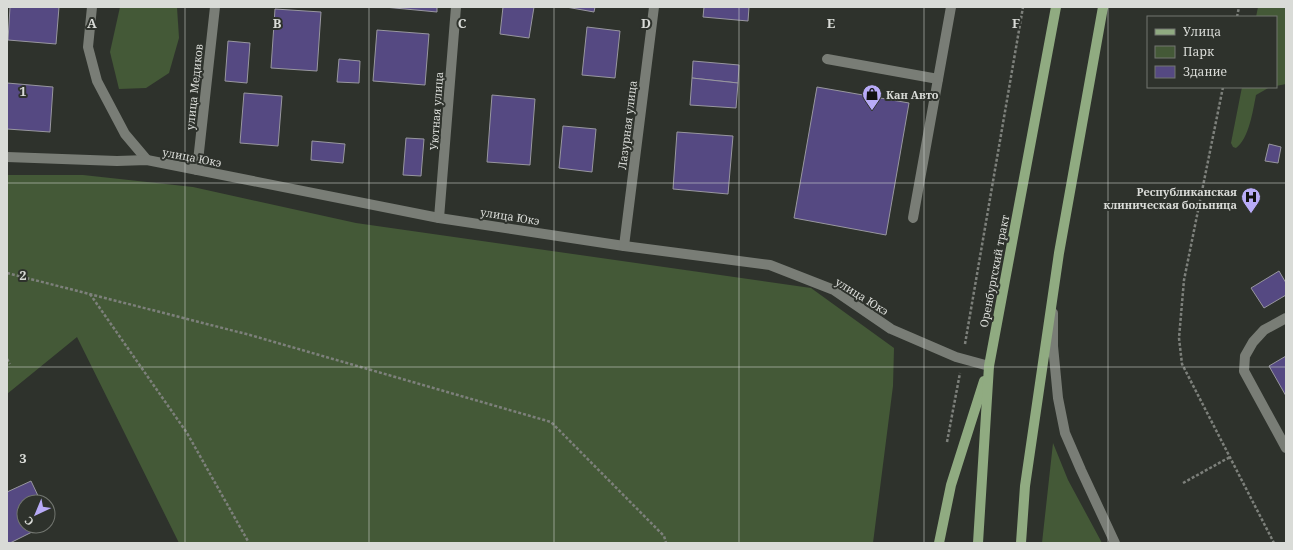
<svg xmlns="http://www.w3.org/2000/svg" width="1293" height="550" viewBox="0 0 1293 550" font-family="'Noto Serif',serif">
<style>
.green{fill:#445937}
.building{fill:#554982;stroke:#98979f}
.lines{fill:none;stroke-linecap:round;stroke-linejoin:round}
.path{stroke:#7d807b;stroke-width:2.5;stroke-dasharray:3 2;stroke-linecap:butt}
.lane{stroke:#797d76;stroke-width:10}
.street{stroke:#797d76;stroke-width:10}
.secondary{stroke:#797d76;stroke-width:10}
.primary{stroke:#90ab81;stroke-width:10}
.grid{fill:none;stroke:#d9dbd7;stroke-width:1;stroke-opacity:0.55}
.labels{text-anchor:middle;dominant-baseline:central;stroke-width:4;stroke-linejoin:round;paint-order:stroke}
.street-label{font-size:11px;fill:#d9dbd7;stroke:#2e322c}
.poi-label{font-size:11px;font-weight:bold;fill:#d9dbd7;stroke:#2e322c;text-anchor:start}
.grid-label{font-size:13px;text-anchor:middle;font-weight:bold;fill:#d9dbd7;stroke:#2e322c;stroke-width:4;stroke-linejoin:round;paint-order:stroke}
</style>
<rect width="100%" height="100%" fill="#2e322c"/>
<g class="green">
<polygon points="120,7 177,7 179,38 169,73 146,88 119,89 110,52"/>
<polygon points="1258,7 1286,7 1286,84 1276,86 1276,17 1256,17"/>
<path d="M 1242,87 L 1270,87 L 1256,95 C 1253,110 1249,139 1236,148 L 1233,147 L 1231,143 Z"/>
<polygon points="7,175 83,175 193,187 356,223 811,288 894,348 893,386 873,543 179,543 77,337 7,394"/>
<polygon points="1053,443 1068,480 1102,543 1042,543"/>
</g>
<g class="building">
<polygon points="10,7 59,7 56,44 8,40"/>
<polygon points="384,7 437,7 437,12"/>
<polygon points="503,7 534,7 529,38 500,34"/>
<polygon points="566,7 595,7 594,12"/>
<polygon points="704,7 749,7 748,21 703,17"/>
<polygon points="275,9 321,12 317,71 271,68"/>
<polygon points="587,27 620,31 615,78 582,75"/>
<polygon points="377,30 429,34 425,85 373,81"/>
<polygon points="228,41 250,43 247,83 225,81"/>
<polygon points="339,59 360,61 359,83 337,82"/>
<polygon points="693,61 739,65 738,83 692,78"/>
<polygon points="692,78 738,83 736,108 690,105"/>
<polygon points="7,83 53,87 50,132 7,129"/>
<polygon points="817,87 909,103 886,235 794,218"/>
<polygon points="244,93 282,96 278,146 240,143"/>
<polygon points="492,95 535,99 530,165 487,162"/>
<polygon points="563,126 596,129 592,172 559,168"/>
<polygon points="677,132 733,136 728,194 673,189"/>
<polygon points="406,138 424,139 421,176 403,175"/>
<polygon points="312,141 345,144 343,163 311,160"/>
<polygon points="1269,144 1281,147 1278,163 1265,161"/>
<polygon points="1279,271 1286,283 1286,295 1264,308 1251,288"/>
<polygon points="1286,356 1286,396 1269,366"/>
<polygon points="31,481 41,502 24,502 24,526 44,526 10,543 7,543 7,492"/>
</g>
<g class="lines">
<g class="path">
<polyline points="1237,17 1239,7"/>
<polyline points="1223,87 1184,280 1179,338 1182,364 1274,543"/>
<polyline points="7,273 250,335 551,422 664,536 666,543"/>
<polyline points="90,294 187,433 249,543"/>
<polyline points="965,344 1023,7"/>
<polyline points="7,359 10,364"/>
<polyline points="947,442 960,373"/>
<polyline points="1183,483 1230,457"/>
</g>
<g class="lane">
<polyline points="827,59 938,79"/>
<polyline points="913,218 951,7"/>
<polyline points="1286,318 1264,330 1253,342 1245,356 1244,371 1286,448"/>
</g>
<g class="street">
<polyline points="92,7 88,47 97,81 125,134 147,160"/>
<polyline points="7,157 117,161 147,160 439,218 624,246 770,265 834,290 891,329 956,357 989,366"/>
<polyline points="197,170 215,7"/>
<polyline points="439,218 456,7"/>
<polyline points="624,246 654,7"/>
</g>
<polyline class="secondary" points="1053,313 1053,346 1058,398 1065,433 1081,470 1115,543"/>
<g class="primary">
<polyline points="939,543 951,485 984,381"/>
<polyline points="978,543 989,366 1056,7"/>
<polyline points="1021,543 1025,486 1059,253 1103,7"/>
</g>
</g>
<path class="grid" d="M 185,7 L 185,543M 369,7 L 369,543M 554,7 L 554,543M 739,7 L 739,543M 924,7 L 924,543M 1108,7 L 1108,543M 7,183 L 1286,183M 7,367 L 1286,367"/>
<defs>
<symbol id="shop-pin" viewBox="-11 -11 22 30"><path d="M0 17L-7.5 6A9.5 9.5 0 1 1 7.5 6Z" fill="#b8abf7" stroke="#2e322c"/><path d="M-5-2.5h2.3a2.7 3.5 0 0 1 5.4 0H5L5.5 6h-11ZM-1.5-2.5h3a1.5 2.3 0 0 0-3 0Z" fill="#111"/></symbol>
<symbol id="hospital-pin" viewBox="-11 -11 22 30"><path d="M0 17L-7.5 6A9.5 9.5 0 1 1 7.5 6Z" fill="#b8abf7" stroke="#2e322c"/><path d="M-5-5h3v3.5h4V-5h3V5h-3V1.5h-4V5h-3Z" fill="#111"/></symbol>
</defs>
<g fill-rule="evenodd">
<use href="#shop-pin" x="861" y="83" width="22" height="30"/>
<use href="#hospital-pin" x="1240" y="186" width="22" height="30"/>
</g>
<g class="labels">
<g class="street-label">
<text transform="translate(194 87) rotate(-84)">улица Медиков</text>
<text transform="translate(436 111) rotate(-86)">Уютная улица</text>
<text transform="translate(627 125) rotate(-83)">Лазурная улица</text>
<text transform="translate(192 157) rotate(11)">улица Юкэ</text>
<text transform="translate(510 216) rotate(9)">улица Юкэ</text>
<text transform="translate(994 271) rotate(-79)">Оренбургский тракт</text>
<text transform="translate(862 296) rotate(32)">улица Юкэ</text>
</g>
<g class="poi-label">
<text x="886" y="94">Кан Авто</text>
<text x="1237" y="191" text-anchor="end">Республиканская<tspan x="1237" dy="13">клиническая больница</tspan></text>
</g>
</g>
<g class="grid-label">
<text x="92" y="28">A</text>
<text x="277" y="28">B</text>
<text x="462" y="28">C</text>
<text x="646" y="28">D</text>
<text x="831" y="28">E</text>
<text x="1016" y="28">F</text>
<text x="23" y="96">1</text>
<text x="23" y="280">2</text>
<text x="23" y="463">3</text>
</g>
<rect width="1293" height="550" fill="none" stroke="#d9dbd7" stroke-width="16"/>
<rect x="1147" y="16" width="130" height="72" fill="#2e322c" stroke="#727670"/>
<rect x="1155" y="29" width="20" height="6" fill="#90ab81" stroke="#727670"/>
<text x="1183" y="36" font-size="12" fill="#d9dbd7">Улица</text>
<rect x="1155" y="46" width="20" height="12" fill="#445937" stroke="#727670"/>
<text x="1183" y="56" font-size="12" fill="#d9dbd7">Парк</text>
<rect x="1155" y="66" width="20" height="12" fill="#554982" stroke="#727670"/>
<text x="1183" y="76" font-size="12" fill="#d9dbd7">Здание</text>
<g transform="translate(36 514) rotate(224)"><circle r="19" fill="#2e322c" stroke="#727670"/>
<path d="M0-3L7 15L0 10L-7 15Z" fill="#b8abf7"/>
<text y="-6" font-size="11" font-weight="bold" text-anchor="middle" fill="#d9dbd7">С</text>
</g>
</svg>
